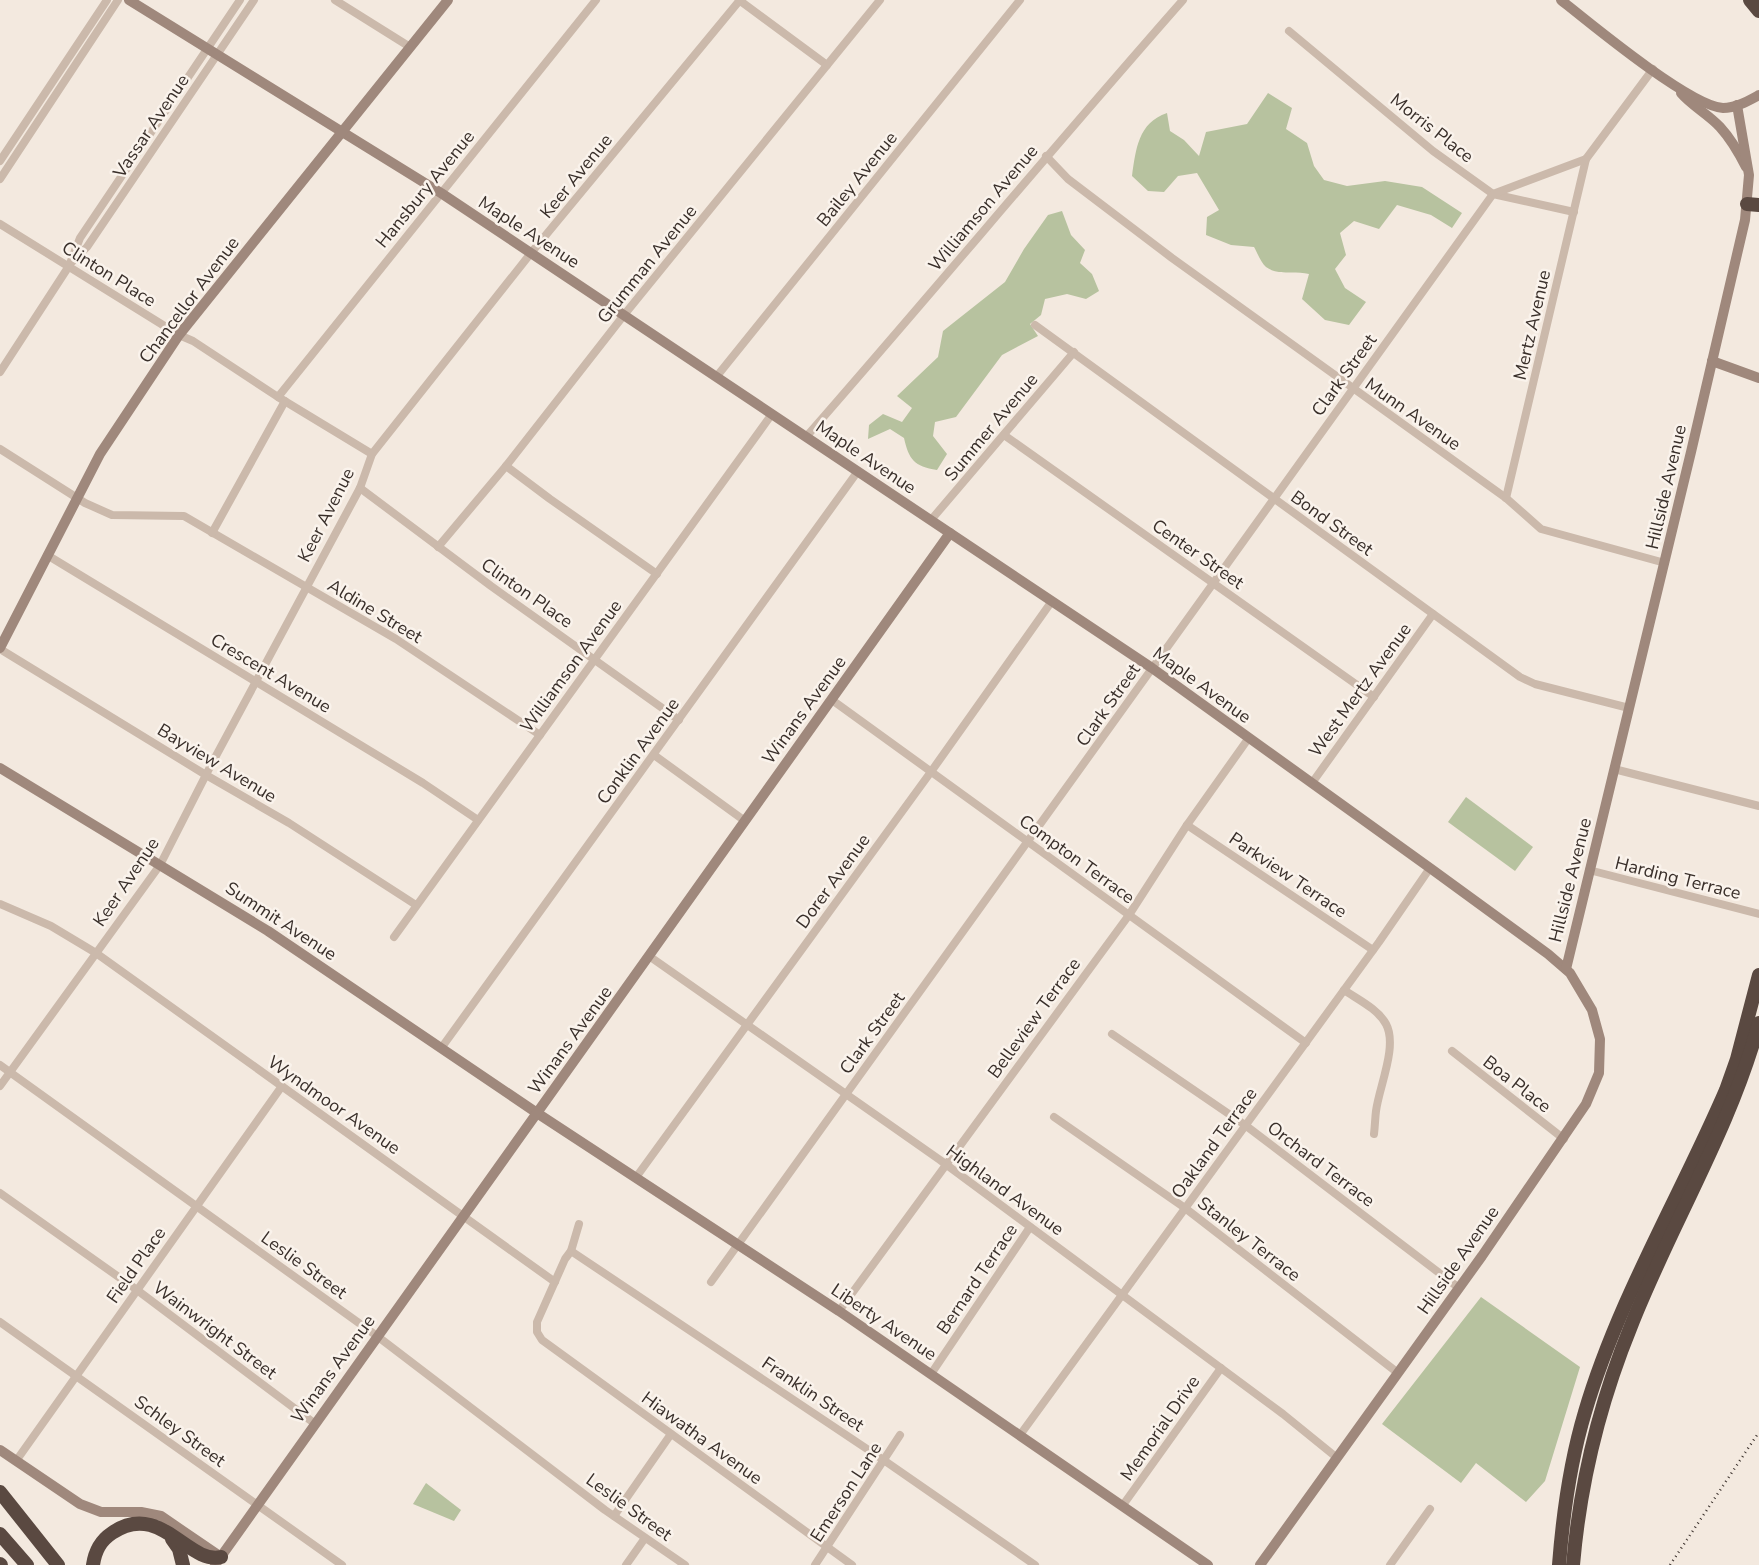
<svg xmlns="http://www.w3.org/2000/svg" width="1759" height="1565" viewBox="0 0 1759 1565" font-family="'Nunito Sans',sans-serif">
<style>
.green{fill:#b7c29f}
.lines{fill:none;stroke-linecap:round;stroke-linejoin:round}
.street{stroke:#cbb9ab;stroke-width:8}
.secondary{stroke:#9f887c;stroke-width:10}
.highway{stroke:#5a4941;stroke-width:14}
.rail{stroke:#392f2a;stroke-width:2.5;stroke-dasharray:1 4;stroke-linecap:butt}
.labels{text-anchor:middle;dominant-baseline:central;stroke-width:5;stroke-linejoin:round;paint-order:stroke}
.street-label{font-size:18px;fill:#392f2a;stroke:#faf3ec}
</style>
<rect width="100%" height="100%" fill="#f3e9df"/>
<g class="green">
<path d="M 1268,93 L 1292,108 L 1286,129 L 1307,143 L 1314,166 L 1324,180 L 1347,186 L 1385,181 L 1422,187 L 1462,213 L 1452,228 L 1431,215 L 1397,205 L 1379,229 L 1354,221 L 1340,233 L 1346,255 L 1335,269 L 1345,288 L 1366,302 L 1349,325 L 1325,320 L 1302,299 L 1309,274 C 1295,270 1278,276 1266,267 C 1261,263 1257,252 1254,247 L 1231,245 L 1206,235 L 1207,217 L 1219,210 L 1197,173 L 1178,176 L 1164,192 L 1148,191 L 1132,176 C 1136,149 1138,123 1167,113 L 1170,131 L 1184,140 L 1199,156 L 1206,132 L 1247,124 Z"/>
<path d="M 1062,211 L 1071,235 L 1085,250 L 1080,263 L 1092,274 L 1099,291 L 1086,299 L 1067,294 L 1045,299 L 1041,315 L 1030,324 L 1038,336 L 1002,355 L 956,417 L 935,422 L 933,436 L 947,454 L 937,470 C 914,466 909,460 904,438 L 890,429 L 868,439 L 869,425 L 883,414 L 902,422 L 912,408 L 897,396 L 938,357 L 943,331 L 1005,282 L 1024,249 L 1048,215 Z"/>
<polygon points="1466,797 1533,847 1515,871 1448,822"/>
<polygon points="1481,1297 1580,1367 1545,1481 1526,1502 1476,1463 1461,1483 1382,1424"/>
<polygon points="426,1483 461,1510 454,1521 413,1504"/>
</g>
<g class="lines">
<g class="street">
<polyline points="335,0 410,47"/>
<polyline points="739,0 827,65"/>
<polyline points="1289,31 1433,151 1493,194 1574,212"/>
<polyline points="1046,156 1068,179 1172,258 1506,498 1541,529 1665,563"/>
<polyline points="0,161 107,0"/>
<polyline points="0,179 118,0"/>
<polyline points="0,224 179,335 193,341 278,397 372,454"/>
<polyline points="72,262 87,247 254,0"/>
<polyline points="1035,325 1520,677 1535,684 1629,708"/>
<polyline points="0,372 69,266 80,238 240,0"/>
<polyline points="717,376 1020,0"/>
<polyline points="278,397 596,0"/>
<polyline points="1004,435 1374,697"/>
<path d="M 806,437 C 933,292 1056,144 1183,0"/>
<polyline points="0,449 85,503 112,515 184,516 396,639 540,735"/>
<polyline points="506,466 550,499 657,574"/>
<polyline points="360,488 491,586 679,720"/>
<polyline points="1506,498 1586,159"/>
<polyline points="931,520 1074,352"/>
<polyline points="212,533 285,401"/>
<polyline points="438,547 506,466 624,315 880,0"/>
<polyline points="47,555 423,783 478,820"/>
<polyline points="0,649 206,775 289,823 416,905"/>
<polyline points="832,700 1306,1043"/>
<polyline points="654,755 745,821"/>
<polyline points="1614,769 1759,806"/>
<polyline points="1312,783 1433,614"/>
<polyline points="1187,825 1373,950"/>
<polyline points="1589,870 1759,914"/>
<polyline points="0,904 51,926 96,953 555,1282"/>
<polyline points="394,937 772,414"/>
<polyline points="649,956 940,1160 1283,1414 1336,1457"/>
<path d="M 1344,990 C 1357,999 1378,1009 1386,1024 C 1398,1046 1379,1087 1376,1111 C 1375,1119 1375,1126 1374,1134"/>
<polyline points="1112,1034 1245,1125 1459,1288"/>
<polyline points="442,1047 858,471"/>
<polyline points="1452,1051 1564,1139"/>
<polyline points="0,1065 377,1336 605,1510 685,1565"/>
<polyline points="0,1086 160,865 210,767 360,488 372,454 531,253 740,0"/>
<polyline points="1054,1117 1185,1208 1398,1373"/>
<polyline points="637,1176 933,769 1052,601"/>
<polyline points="0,1193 137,1290 314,1423"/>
<polyline points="579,1224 571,1251 565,1259 537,1322 537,1332 542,1340 852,1565"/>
<polyline points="571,1251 885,1461 1035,1565"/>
<polyline points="711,1282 1493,194 1586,159 1653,69"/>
<polyline points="839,1311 1129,915 1187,825 1248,739"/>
<polyline points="0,1322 342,1565"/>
<polyline points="931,1374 1030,1227"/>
<polyline points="1020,1435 1379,942 1430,868"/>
<polyline points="16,1461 282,1086"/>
<polyline points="1123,1505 1221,1368"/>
<polyline points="614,1516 671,1434"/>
<polyline points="626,1565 645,1538"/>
<polyline points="815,1565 900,1435"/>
<polyline points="1390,1565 1430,1509"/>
</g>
<g class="secondary">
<polyline points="129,0 441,193 1152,668 1430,868 1548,954 1570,973 1592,1010 1600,1039 1599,1073 1586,1104 1482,1256 1260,1565"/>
<path d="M 1561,0 C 1591,24 1690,106 1723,108 C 1736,108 1748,101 1759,95"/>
<path d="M 1681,93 C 1692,106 1708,114 1720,127 C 1731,139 1739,153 1746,167"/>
<polyline points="1712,361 1759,378"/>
<polyline points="0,648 100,454 179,335 448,0"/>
<polyline points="0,768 268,931 537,1113 839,1311 1208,1565"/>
<polyline points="1566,969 1691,452 1745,220 1749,175 1737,105"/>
<polyline points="0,1450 80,1504 101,1512 141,1512 161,1516 221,1557"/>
<polyline points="215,1565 950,533"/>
</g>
<g class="highway">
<polyline points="1750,0 1759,11"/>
<polyline points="1747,204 1759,205"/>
<polyline points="0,1492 58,1565"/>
<polyline points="0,1534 27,1565"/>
<polyline points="172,1539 179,1549 183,1565"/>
<polyline points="0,1564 1,1565"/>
<path d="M 93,1565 C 95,1551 100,1541 112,1533 C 160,1500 188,1565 221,1557"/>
<path d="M 1559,1565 C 1563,1513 1570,1462 1585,1412 C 1618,1300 1680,1197 1726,1090 L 1737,1059 L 1759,975"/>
<path d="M 1573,1565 C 1580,1483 1600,1402 1631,1326 C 1671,1224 1730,1130 1759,1023"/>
</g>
<polyline class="rail" points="1670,1565 1759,1432"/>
</g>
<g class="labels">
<g class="street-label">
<text transform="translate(151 126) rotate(-56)">Vassar Avenue</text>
<text transform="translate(1432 128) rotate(38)">Morris Place</text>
<text transform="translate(576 176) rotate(-51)">Keer Avenue</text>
<text transform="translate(857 179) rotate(-51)">Bailey Avenue</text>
<text transform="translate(425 189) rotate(-51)">Hansbury Avenue</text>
<text transform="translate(983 208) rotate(-50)">Williamson Avenue</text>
<text transform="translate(529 232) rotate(33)">Maple Avenue</text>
<text transform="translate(647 264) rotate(-51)">Grumman Avenue</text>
<text transform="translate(109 274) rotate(32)">Clinton Place</text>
<text transform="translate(189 300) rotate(-53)">Chancellor Avenue</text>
<text transform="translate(1532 325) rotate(-77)">Mertz Avenue</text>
<text transform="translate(1344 375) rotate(-54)">Clark Street</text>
<text transform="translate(1413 414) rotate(35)">Munn Avenue</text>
<text transform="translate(991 427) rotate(-50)">Summer Avenue</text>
<text transform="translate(866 457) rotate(34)">Maple Avenue</text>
<text transform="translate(1666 487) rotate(-77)">Hillside Avenue</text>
<text transform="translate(326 515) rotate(-63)">Keer Avenue</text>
<text transform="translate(1332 523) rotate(36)">Bond Street</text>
<text transform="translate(1198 554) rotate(35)">Center Street</text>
<text transform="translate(527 593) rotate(35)">Clinton Place</text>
<text transform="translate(375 611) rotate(31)">Aldine Street</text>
<text transform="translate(571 666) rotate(-54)">Williamson Avenue</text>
<text transform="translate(271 673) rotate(31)">Crescent Avenue</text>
<text transform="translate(1202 685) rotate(36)">Maple Avenue</text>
<text transform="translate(1360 690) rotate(-54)">West Mertz Avenue</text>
<text transform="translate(1108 705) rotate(-55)">Clark Street</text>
<text transform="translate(804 710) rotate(-54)">Winans Avenue</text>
<text transform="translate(638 751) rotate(-54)">Conklin Avenue</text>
<text transform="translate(217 763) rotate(31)">Bayview Avenue</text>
<text transform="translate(1077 859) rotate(36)">Compton Terrace</text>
<text transform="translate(1288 875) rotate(34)">Parkview Terrace</text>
<text transform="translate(1678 878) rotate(14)">Harding Terrace</text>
<text transform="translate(1570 880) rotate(-76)">Hillside Avenue</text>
<text transform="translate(833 881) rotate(-54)">Dorer Avenue</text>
<text transform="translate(126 882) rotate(-56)">Keer Avenue</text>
<text transform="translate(281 921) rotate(33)">Summit Avenue</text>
<text transform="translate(1034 1018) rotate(-54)">Belleview Terrace</text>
<text transform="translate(872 1033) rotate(-54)">Clark Street</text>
<text transform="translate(570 1040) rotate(-54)">Winans Avenue</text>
<text transform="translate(1517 1084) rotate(38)">Boa Place</text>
<text transform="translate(334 1105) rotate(35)">Wyndmoor Avenue</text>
<text transform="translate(1214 1143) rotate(-54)">Oakland Terrace</text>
<text transform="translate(1321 1164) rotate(37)">Orchard Terrace</text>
<text transform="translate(1005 1190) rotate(36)">Highland Avenue</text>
<text transform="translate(1249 1239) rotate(38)">Stanley Terrace</text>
<text transform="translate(1458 1260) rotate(-55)">Hillside Avenue</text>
<text transform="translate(136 1265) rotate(-55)">Field Place</text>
<text transform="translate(304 1265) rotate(36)">Leslie Street</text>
<text transform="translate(977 1279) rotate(-56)">Bernard Terrace</text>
<text transform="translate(884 1322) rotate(34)">Liberty Avenue</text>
<text transform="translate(215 1330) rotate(37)">Wainwright Street</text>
<text transform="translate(333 1369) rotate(-54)">Winans Avenue</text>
<text transform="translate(813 1394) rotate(34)">Franklin Street</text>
<text transform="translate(1160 1428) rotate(-55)">Memorial Drive</text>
<text transform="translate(180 1431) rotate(36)">Schley Street</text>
<text transform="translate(702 1438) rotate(36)">Hiawatha Avenue</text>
<text transform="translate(846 1492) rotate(-57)">Emerson Lane</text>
<text transform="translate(629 1507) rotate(36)">Leslie Street</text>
</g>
</g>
</svg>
